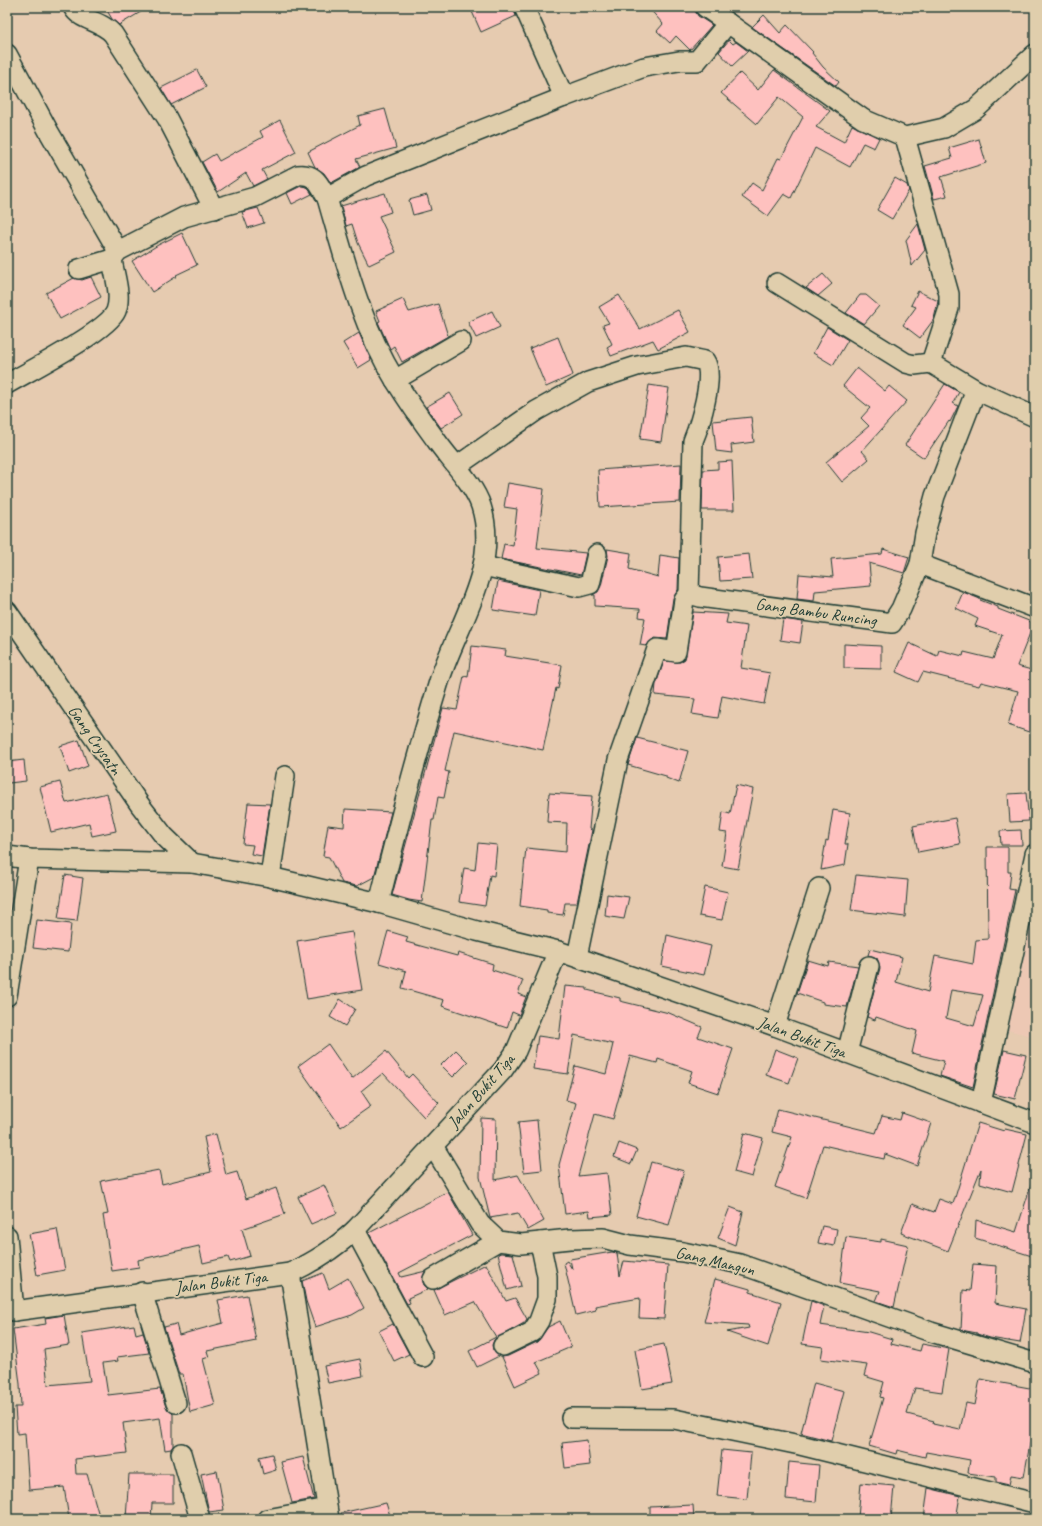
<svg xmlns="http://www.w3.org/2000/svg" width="1042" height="1526" viewBox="0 0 1042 1526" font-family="Caveat,sans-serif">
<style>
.built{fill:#edc8b4}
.building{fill:#fec1bf;stroke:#1f3d34;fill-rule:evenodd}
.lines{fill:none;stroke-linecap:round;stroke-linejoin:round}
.minor-casing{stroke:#1f3d34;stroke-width:22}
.minor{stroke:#e0ceac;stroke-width:19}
.labels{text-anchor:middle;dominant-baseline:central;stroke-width:3.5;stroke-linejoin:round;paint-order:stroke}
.street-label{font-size:17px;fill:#1f3d34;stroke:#e0ceac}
</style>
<rect width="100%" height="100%" fill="#e6cbb0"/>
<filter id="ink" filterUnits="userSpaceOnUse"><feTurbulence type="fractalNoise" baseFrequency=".025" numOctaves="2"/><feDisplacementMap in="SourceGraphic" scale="8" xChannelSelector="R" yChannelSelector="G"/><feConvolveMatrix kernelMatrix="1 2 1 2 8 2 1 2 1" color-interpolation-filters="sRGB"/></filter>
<g filter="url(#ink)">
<polygon class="built" points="1035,881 1035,1037 1000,1028"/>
<g class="building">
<polygon points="105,7 149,7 119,25 112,19"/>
<polygon points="470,7 513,7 516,16 481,32"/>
<polygon points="648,7 694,7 698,16 712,25 690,50 676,36 670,43 657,31 663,24"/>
<polygon points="764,15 780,33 787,25 813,52 812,53 823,67 839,82 836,86 752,27"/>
<polygon points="729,40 733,44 736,42 748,51 732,66 719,52"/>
<polygon points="197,70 206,87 171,105 161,88"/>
<polygon points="774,70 830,111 816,127 844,142 852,125 879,138 874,148 863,143 850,167 815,148 791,198 784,194 768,216 742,197 752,183 762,190 778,158 781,159 803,117 779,97 757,124 721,93 740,73 758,90"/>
<polygon points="385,109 396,148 356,159 360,167 331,183 324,173 315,167 308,152 360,125 358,116"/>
<polygon points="280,120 296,152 262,170 267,179 253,186 246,173 218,192 202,162 215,154 219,161 263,137 260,131"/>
<polygon points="979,139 986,163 941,177 947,196 934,199 925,166 952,158 949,148"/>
<polygon points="895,178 907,185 909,190 892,219 877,210"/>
<polygon points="301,186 307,187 312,194 292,204 287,193"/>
<polygon points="385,193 391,212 379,216 396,252 369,265 358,243 352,224 346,226 341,206"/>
<polygon points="427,195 431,210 413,215 409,200"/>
<polygon points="258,208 264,223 248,228 242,212"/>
<polygon points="918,224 925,250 912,266 906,240"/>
<polygon points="182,233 197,265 176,275 177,276 152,292 132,261 158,245"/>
<polygon points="823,274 832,284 818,296 806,288"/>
<polygon points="91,277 101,297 60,319 46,293 74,278 82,280"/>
<polygon points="918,291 938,301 934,319 920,338 903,325 916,307 911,305"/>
<polygon points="619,295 640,329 678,310 690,332 658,349 653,340 611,356 607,347 612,344 603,325 609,323 599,307"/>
<polygon points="860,295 866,295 879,306 864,324 846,313"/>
<polygon points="403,299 409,312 438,304 448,336 402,362 394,346 390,349 378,322 380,321 376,311"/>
<polygon points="492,311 500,327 476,338 468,322"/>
<polygon points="827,327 848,340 833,365 813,353"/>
<polygon points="359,333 371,360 358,368 343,343"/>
<polygon points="558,337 573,375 546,387 530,348"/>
<polygon points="857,368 885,391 889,386 907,401 862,451 869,459 842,482 826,462 869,426 861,418 870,408 843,386"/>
<polygon points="945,384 959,392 953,403 958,406 950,422 949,421 924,458 905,445"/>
<polygon points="649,385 669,388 661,442 640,439"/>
<polygon points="450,393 463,414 441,428 426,407"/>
<polygon points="751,417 754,442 731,445 732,453 716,451 713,421"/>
<polygon points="732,461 734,510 702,510 703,470 718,469 718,462"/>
<polygon points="681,464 680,502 600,507 598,470"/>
<polygon points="508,483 544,489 537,548 586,553 581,575 501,559 504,544 513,546 517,509 504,507"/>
<polygon points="607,549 631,553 629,569 658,577 660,555 679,558 678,590 673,598 667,639 654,638 646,646 640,645 645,618 639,617 640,609 595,606 595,595 592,595 598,592 601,586 608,556"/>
<polygon points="883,549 909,557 904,573 869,563 871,586 815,591 814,601 797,599 799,574 833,577 831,559 882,554"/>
<polygon points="749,554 752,579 720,581 718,557"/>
<polygon points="498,581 539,590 535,616 493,610"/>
<polygon points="963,592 980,599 980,600 998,607 998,609 1034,623 1017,666 1035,671 1035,734 1008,725 1018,691 981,682 979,686 923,672 918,682 896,672 909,643 937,656 939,650 963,656 964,652 993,659 1002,635 975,626 978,619 956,608"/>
<polygon points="693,612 728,614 726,623 747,626 741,668 770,673 764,704 722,696 718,718 692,714 695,699 655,695 656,684 664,661 680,662 685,659"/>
<polygon points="783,619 803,622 800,643 780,640"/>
<polygon points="844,644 881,646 881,669 844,668"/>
<polygon points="472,646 506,650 505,656 562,665 558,689 556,688 543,750 454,731 445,771 449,772 444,798 438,797 434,820 432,820 422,902 409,900 392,895 443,708 457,710 464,676 468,677"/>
<polygon points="637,738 688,751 679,783 666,778 666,776 628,765"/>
<polygon points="79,740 88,766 69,773 60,746"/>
<polygon points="24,760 26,781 9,783 7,762"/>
<polygon points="60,782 66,803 107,793 116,831 92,836 89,823 51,832 40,787"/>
<polygon points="736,785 753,789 738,869 722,866 727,833 720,832 723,812 730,814"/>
<polygon points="549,793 592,796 589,829 592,830 577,903 565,903 563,915 547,913 547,910 520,906 526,848 566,852 567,823 547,822"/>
<polygon points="1026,793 1029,821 1010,822 1008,794"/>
<polygon points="248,803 270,804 262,856 251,854 253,845 243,844"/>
<polygon points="345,809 391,812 374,877 357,886 342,883 329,857 323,856 328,825 344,827"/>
<polygon points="833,810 850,813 845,844 848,844 845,865 821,870 826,840 828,841"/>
<polygon points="955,818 960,844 918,852 913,826"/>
<polygon points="1021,830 1022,845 1001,845 1000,831"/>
<polygon points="478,843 497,845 494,876 490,875 485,906 459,902 464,868 475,870"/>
<path d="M 987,847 L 1008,847 L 1008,872 L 1011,872 L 1009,889 L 1015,890 L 973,1087 L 940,1076 L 944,1061 L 912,1053 L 917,1031 L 876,1017 L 875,1020 L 867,1017 L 880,968 L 877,958 L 868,955 L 870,949 L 902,957 L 896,982 L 928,992 L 935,956 L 973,964 L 976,940 L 988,939 ZM 951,990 L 983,995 L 974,1026 L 946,1018 Z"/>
<polygon points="65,875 83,878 77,921 58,919"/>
<polygon points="856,875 908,880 905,917 851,910"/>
<polygon points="705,887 728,892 722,920 699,916"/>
<polygon points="607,894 629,897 624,919 605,916"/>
<polygon points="37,920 71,924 68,952 33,948"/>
<polygon points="388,931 408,937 406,942 457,956 458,953 493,964 492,970 523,980 518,994 526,997 519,1015 512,1012 507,1028 442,1006 444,1000 402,988 406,971 379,963"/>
<polygon points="352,932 362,990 307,999 297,941"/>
<polygon points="667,935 711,946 704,975 662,966"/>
<polygon points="808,960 828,966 829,962 858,966 847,1007 823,1004 823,1002 797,993"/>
<polygon points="565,986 587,988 587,990 620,998 620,1001 669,1013 702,1027 698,1037 733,1049 718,1093 688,1083 692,1071 658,1059 657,1063 630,1056 613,1119 595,1114 578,1176 607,1173 612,1215 590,1217 589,1211 565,1214 559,1165 576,1103 566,1100 575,1066 606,1074 613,1044 574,1035 568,1074 533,1069 538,1036 559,1039"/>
<polygon points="340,999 355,1009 345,1026 330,1017"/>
<polygon points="328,1044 352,1079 386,1051 408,1078 412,1074 439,1103 424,1117 383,1073 361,1091 371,1106 341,1127 298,1066"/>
<polygon points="775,1049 798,1058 789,1083 766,1075"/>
<polygon points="456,1050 468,1062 453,1077 441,1065"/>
<polygon points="1004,1050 1026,1055 1015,1099 994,1094"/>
<polygon points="778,1109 876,1133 882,1116 900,1120 902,1113 931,1123 917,1166 885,1154 884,1159 823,1145 806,1198 775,1187 792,1137 772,1132"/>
<polygon points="481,1118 496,1119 495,1180 518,1175 544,1221 528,1230 518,1213 490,1218 480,1177"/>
<polygon points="537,1120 542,1170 524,1172 518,1122"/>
<polygon points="978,1123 1004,1131 1005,1129 1027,1134 1012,1192 980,1183 981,1169 948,1251 901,1233 912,1204 934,1212 939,1199 953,1204"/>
<polygon points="744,1133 763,1138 752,1177 734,1172"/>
<polygon points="216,1134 226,1175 237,1172 246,1199 276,1188 285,1214 242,1229 250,1256 230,1262 228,1257 203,1263 199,1246 138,1260 139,1267 112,1271 103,1215 108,1214 101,1181 159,1170 162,1184 211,1172 204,1137"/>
<polygon points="619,1143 637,1150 631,1164 614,1157"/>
<polygon points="651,1162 684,1171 669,1225 636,1216"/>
<polygon points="1032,1182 1035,1182 1035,1257 975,1238 976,1220 1016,1232"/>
<polygon points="324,1185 337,1213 311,1224 298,1197"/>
<polygon points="448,1192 472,1235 399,1273 401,1277 426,1271 422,1279 424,1285 428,1289 408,1298 410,1303 407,1304 369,1233"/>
<polygon points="730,1207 743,1212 735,1245 718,1238"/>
<polygon points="822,1226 837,1229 834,1246 818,1243"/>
<polygon points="57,1229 65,1270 37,1275 29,1234"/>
<polygon points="846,1237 881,1242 881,1239 908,1245 894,1307 876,1301 880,1291 840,1283"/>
<polygon points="612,1252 617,1253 620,1276 624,1261 668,1265 664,1319 639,1318 640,1298 595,1306 596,1310 576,1315 564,1263 567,1261 572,1269 570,1259"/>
<polygon points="501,1253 513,1254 521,1286 507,1290 498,1254"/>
<polygon points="486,1264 506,1301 515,1298 527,1319 524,1323 494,1340 492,1345 493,1350 499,1356 477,1367 469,1351 496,1337 475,1302 445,1315 434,1290"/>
<polygon points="973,1264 997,1266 995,1303 1026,1309 1020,1343 990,1338 977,1334 977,1333 961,1330 963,1290 970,1291"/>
<polygon points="323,1273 329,1289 348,1278 364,1308 352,1315 315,1327 306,1301 302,1281"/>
<polygon points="715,1279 750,1289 750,1292 781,1302 768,1346 727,1332 749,1328 748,1325 704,1322"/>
<polygon points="247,1295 256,1341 207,1351 209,1357 203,1359 215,1405 190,1412 183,1374 179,1374 164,1327 176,1324 179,1335 223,1323 218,1300"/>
<polygon points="811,1301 824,1306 820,1325 869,1332 892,1339 891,1344 920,1351 922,1344 949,1349 942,1392 915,1388 907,1414 934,1421 933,1424 960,1430 966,1403 975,1405 980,1379 1035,1389 1035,1438 1031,1438 1024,1477 1011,1475 1009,1485 996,1482 996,1477 968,1473 970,1460 926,1452 925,1457 897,1450 896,1454 869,1446 883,1398 880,1397 884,1382 864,1376 867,1365 821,1359 823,1347 802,1344"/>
<polygon points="64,1315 69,1345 44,1349 48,1385 90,1381 82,1333 134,1325 136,1334 143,1332 149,1353 117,1357 118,1361 103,1363 108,1395 160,1389 166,1407 173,1414 173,1446 171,1449 165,1450 160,1418 123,1423 127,1453 75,1459 76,1474 87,1474 100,1519 69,1519 64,1487 29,1490 25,1433 17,1434 15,1407 21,1407 20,1384 13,1329 46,1324 45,1318"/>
<polygon points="560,1321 571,1347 536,1362 542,1373 515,1386 502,1357 508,1356 537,1342 548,1327"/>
<polygon points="393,1324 409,1354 394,1361 379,1331"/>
<polygon points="664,1344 672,1384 642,1389 635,1350"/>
<polygon points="360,1359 363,1376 328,1383 324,1366"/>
<polygon points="814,1383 844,1391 831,1441 801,1433"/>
<polygon points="587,1440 590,1465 565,1468 562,1443"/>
<polygon points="722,1450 751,1453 747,1499 717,1496"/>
<polygon points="272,1454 276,1470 263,1474 259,1457"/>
<polygon points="303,1457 314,1499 292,1503 281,1462"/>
<polygon points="789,1462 819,1465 816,1502 786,1499"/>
<polygon points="217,1471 224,1510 209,1512 201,1474"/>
<polygon points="129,1474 173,1474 173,1503 152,1503 151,1519 126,1519"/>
<polygon points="861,1483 894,1486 891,1519 858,1518"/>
<polygon points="928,1488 960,1496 956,1519 924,1519"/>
<polygon points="386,1503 391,1519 342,1519 341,1513"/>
<polygon points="693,1505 694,1519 650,1519 650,1507"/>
</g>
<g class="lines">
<defs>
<g id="minor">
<path d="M 73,7 C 80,21 101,20 113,34 L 167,118 L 214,209"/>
<polyline points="524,7 564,97 644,67 679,61 697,61 728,23 863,119 905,137 944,128 976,109 1035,54"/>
<polyline points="705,7 728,23"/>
<polyline points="7,54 49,132 118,251"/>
<polyline points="905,137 949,294 949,308 931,363 976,390 1035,417"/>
<polyline points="79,269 112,259"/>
<polyline points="777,283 906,363 914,365 931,363"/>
<polyline points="395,380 461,341"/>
<path d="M 7,384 C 29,371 108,331 116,311 C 122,295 114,275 112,259 L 118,251 L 184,217 L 255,197 L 298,175 C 316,173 319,185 327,198"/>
<path d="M 457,466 L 536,411 L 588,382 L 637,366 L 686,357 L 705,361 C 715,376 700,424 693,441 L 689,594"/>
<polyline points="920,564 1035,608"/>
<polyline points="483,566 579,587 590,584 597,554"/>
<polyline points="689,594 700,597 892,623 901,609 920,564 925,533 935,496 976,390"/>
<polyline points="7,611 140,805 164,836 192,863"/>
<polyline points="7,856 29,859 192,863 270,877 379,903 477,931 558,951"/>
<polyline points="270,877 285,776"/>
<path d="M 379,903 C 397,830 416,757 438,685 C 455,627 501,569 481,506 C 474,484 449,459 436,440 C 422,421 408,401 395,380 C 361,325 345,260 327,198 L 366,176 L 564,97"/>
<polyline points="577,957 618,760 657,649 676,652 684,600 689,594"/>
<polyline points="7,996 29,859"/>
<polyline points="775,1026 819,888"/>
<polyline points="847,1053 869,966"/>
<polyline points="981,1103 1035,854"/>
<polyline points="433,1146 480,1224 498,1241 521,1244 570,1239 603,1238 630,1245 683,1252 740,1264 931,1332 1035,1363"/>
<polyline points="355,1230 423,1357"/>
<polyline points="7,1236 14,1311"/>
<polyline points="290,1273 329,1519"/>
<polyline points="433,1279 498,1241"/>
<polyline points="142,1292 176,1403"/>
<path d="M 14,1311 L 290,1273 C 316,1261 334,1249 355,1230 L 503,1070 L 516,1051 L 558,951 L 775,1026 L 1035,1123"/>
<polyline points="503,1346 532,1332 539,1321 547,1299 547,1276 540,1242"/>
<polyline points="571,1418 674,1419 800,1445 1035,1503"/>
<polyline points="181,1453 200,1519"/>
<polyline points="267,1519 327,1508"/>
</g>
</defs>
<use href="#minor" class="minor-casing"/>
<use href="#minor" class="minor"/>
</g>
</g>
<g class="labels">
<g class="street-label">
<text transform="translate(816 612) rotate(8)">Gang Bambu Runcing</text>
<text transform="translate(95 740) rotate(55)">Gang Crysatn</text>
<text transform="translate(802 1037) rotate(20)">Jalan Bukit Tiga</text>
<text transform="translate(481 1091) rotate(-49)">Jalan Bukit Tiga</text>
<text transform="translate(715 1261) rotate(13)">Gang Mangun</text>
<text transform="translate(221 1282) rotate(-7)">Jalan Bukit Tiga</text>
</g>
</g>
<rect width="1042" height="1526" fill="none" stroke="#e0ceac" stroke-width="24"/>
<rect x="12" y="12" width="1018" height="1502" fill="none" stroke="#1f3d34" stroke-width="1.5" filter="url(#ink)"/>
</svg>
